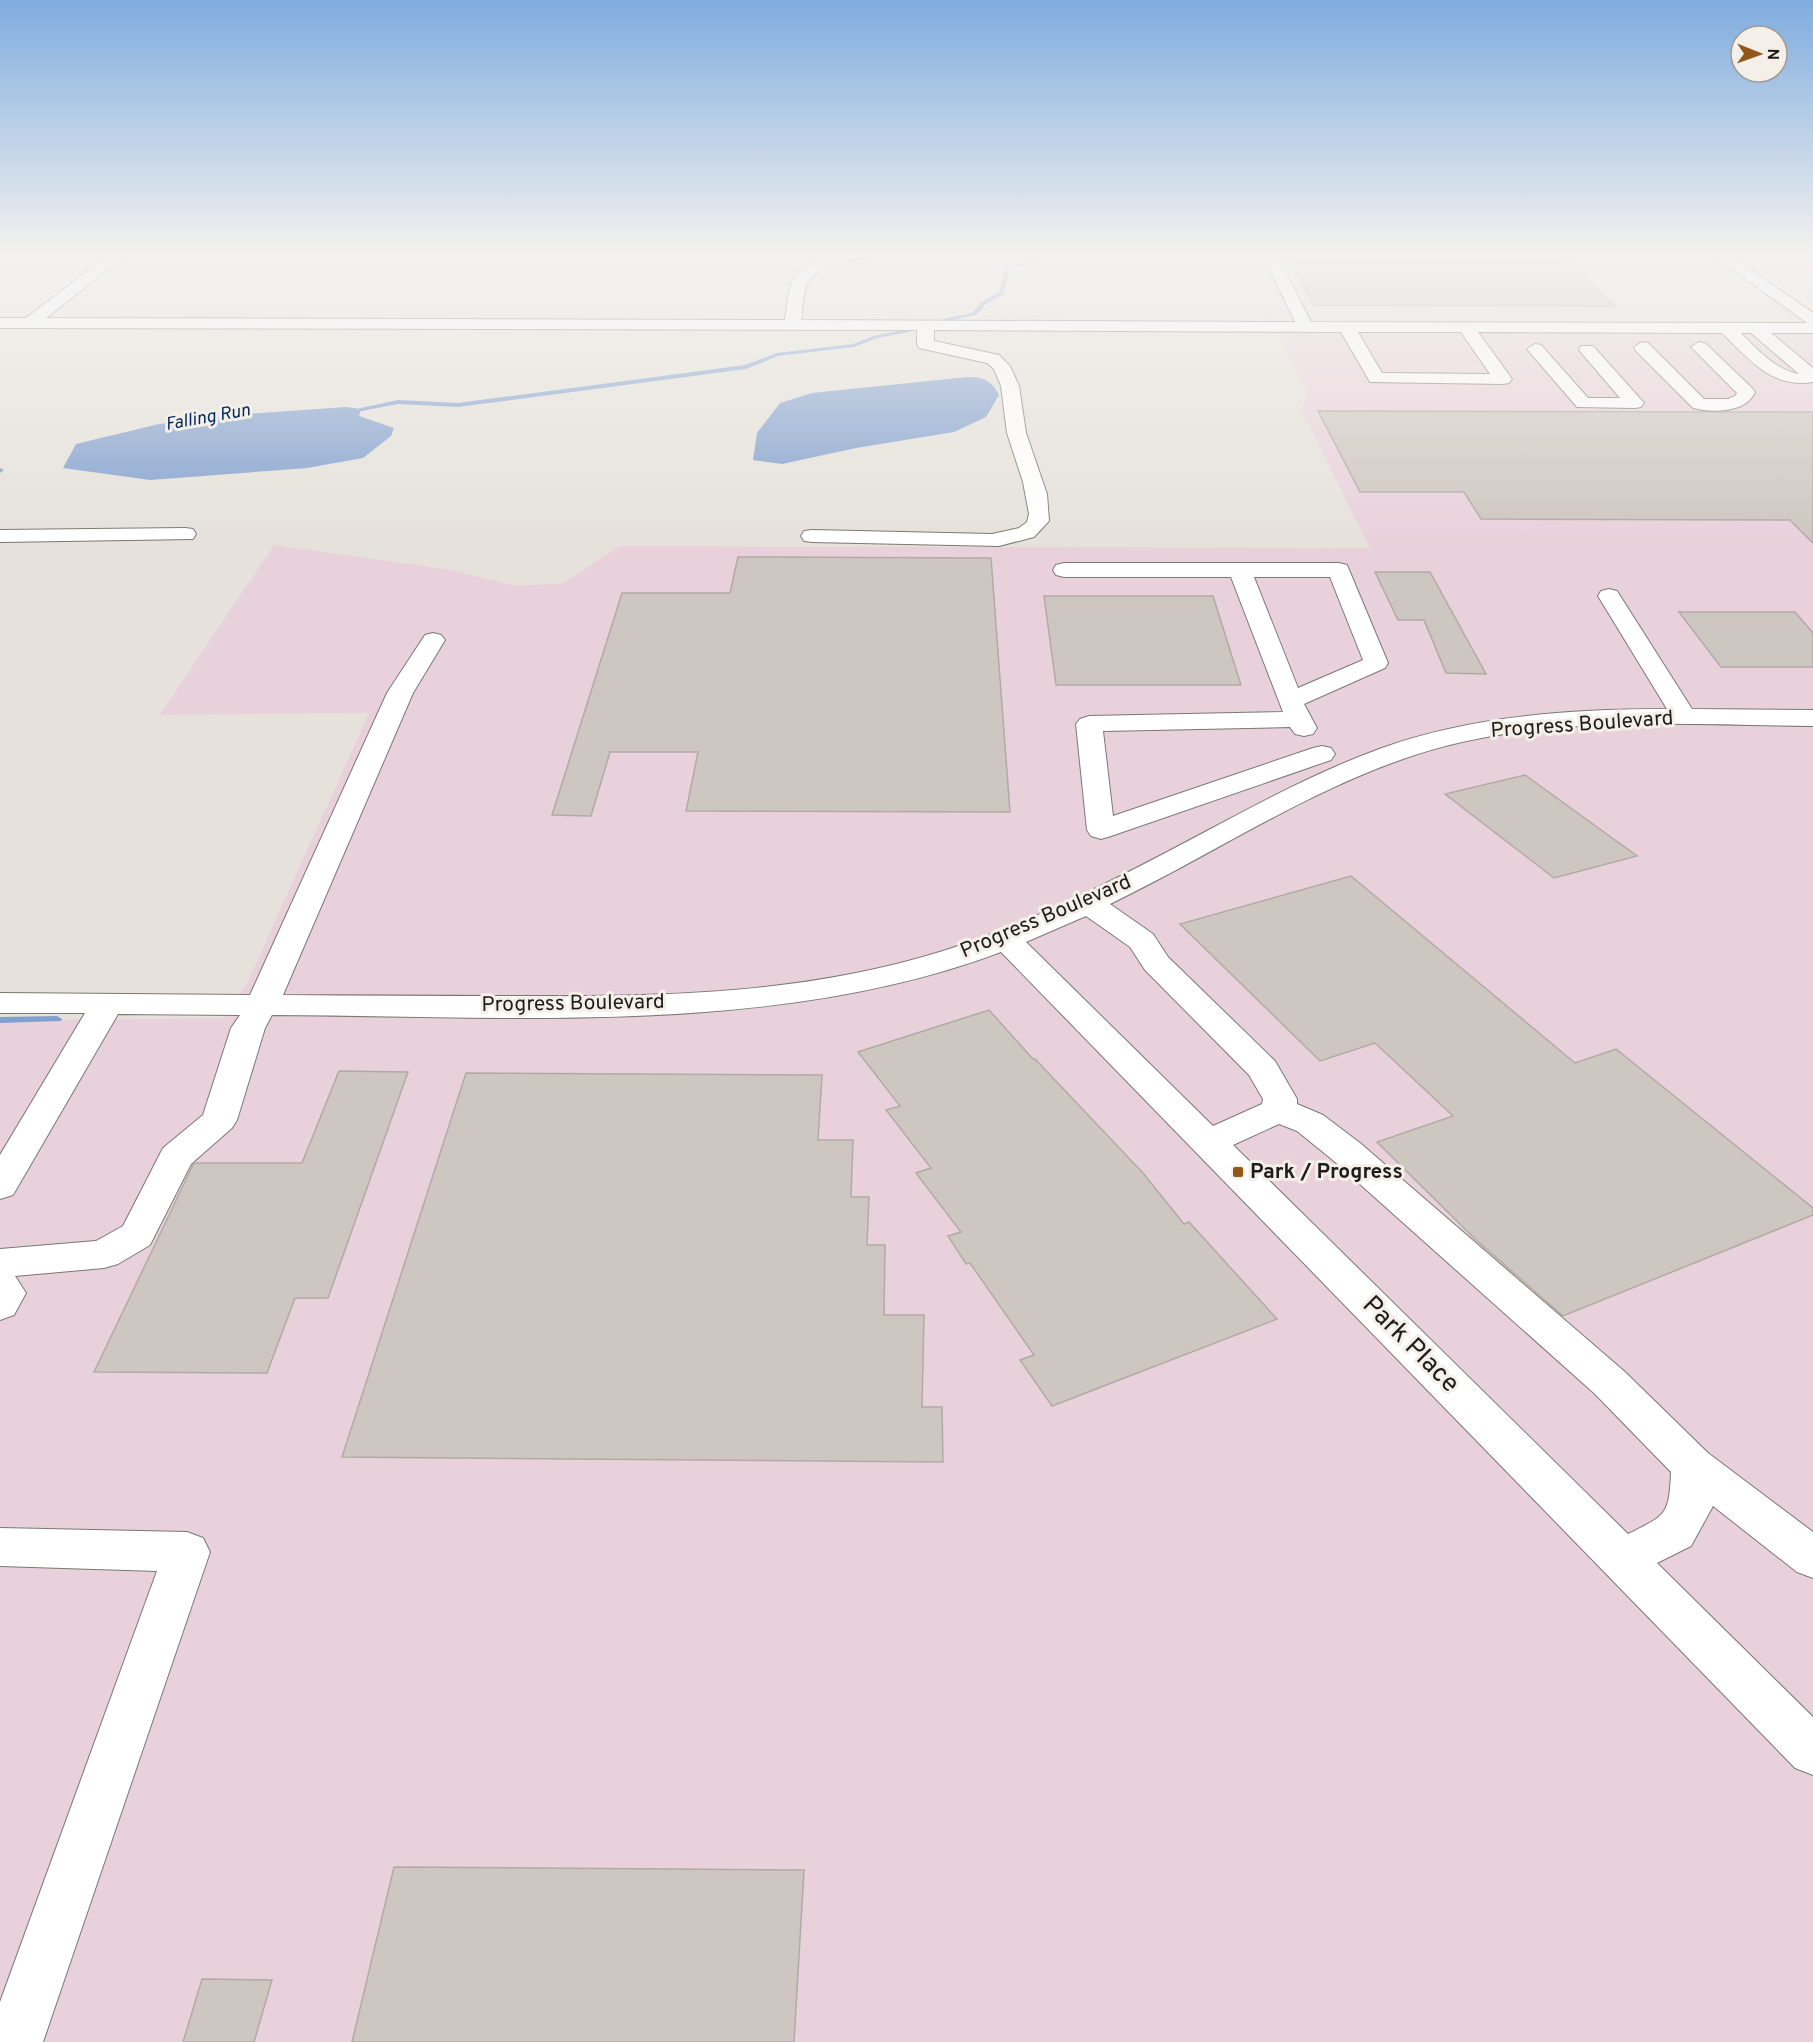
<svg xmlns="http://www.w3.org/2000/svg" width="1813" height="2042" viewBox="0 0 1813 2042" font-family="Overpass,sans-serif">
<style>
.industrial{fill:#e9d1dc}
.water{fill:#82a0ce}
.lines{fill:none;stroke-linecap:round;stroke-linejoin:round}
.stream{fill:#82a0ce;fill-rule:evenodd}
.building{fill:#cec6c1;stroke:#b1aaa5;stroke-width:1.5}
.minor-casing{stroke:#7b7871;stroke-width:2}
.minor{fill:#fff;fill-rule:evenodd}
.poi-dot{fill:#94571a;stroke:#f4efe8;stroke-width:2}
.labels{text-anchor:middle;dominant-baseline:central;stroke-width:6;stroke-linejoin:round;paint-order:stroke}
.far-water-label{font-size:18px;font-style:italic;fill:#01265d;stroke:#f4efe8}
.street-label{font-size:21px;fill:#1f1d1b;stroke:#f4efe8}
.poi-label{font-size:21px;font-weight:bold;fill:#1f1d1b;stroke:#f4efe8;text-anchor:start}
.near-street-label{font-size:26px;fill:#1f1d1b;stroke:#f4efe8}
</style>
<rect width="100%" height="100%" fill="#e6e2db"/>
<polygon class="industrial" points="1273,326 1813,328 1813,2042 0,2042 0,1020 225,1018 248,981 369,713 160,715 274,545 446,569 516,586 563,583 620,546 1370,548 1301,409 1308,393"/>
<g class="water">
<path d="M 967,377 C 984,377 991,380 999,395 L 986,417 L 954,432 L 856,448 L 782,464 L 753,460 L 757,433 L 780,403 L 812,393 Z"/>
<polygon points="346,407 361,409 359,416 394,428 391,436 363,458 307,468 150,480 63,468 76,444 159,424 245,414"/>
</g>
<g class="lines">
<g class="stream">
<polygon points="1042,253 1047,253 1033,265 1010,268 1003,294 986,304 976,315 947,321 944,319 972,313 982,302 999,292 1006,266 1030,263"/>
<polygon points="908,329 910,332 877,338 854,347 778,356 746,369 458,407 398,404 346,414 343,412 398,400 458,403 745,365 777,353 853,344 874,336"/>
<polygon points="0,468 4,470 0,473"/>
<polygon points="57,1016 62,1019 61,1021 0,1023 0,1017"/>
</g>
</g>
<g class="building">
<polygon points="1285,253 1561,253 1614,306 1314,305"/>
<polygon points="1318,411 1813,412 1813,543 1790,520 1481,519 1464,492 1360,492"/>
<polygon points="738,557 991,558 1010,812 686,811 698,752 610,752 591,816 552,815 622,593 730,593"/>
<polygon points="1375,572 1430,572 1486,674 1446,673 1424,620 1398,620"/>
<polygon points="1044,596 1213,596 1241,685 1056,685"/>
<polygon points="1679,612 1795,612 1813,633 1813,667 1721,667"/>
<polygon points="1525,775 1637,856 1554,878 1445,794"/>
<polygon points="1351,876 1575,1063 1616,1049 1813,1208 1813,1215 1563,1316 1475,1239 1377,1142 1453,1116 1375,1043 1320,1061 1180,924"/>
<polygon points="989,1010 1033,1059 1035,1059 1143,1173 1184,1224 1189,1222 1277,1319 1052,1406 1020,1360 1034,1355 970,1263 966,1264 948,1236 961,1232 916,1173 931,1168 886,1110 900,1106 858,1052"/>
<polygon points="339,1071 408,1072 328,1298 295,1298 267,1373 94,1372 193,1165 196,1163 302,1163"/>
<polygon points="466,1073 822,1075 818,1140 853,1140 851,1197 869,1197 867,1245 885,1245 884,1315 924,1315 922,1407 942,1407 943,1462 342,1457"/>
<polygon points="394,1867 804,1870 794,2042 352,2042"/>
<polygon points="202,1979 272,1980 254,2042 183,2042"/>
</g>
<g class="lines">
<defs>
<g id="minor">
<path d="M 116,253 L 134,253 L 107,270 L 46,318 L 785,320 C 787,308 787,295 792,283 C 805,255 845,253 871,253 L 869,256 C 853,260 816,266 808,282 C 802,293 803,309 801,320 L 1295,322 L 1262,253 L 1276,253 L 1311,322 L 1807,323 L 1710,253 L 1727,253 L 1813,313 L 1813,333 L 1771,333 L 1813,368 L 1813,382 C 1772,389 1749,359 1722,333 L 1478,332 L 1512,379 L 1509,383 L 1503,384 L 1370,382 L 1341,332 L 934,330 L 934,341 L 999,355 L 1010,366 L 1019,386 L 1026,433 L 1047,494 L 1049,521 L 1034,537 L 999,546 L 812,542 L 804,541 L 801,536 L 804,531 L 812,530 L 992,534 L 1019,528 L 1027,522 L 1029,514 L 1023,482 L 1007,433 L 1001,386 L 994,369 L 987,363 L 919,348 L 917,344 L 917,330 L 0,328 L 0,318 L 26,318 L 97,264 ZM 1358,332 L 1461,332 L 1490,374 L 1382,373 ZM 1741,333 L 1751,333 L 1799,374 C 1775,370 1757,349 1741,333 Z"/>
<path d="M 1642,342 L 1648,343 L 1704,399 L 1728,399 L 1735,396 L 1737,393 L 1691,347 L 1699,342 L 1705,343 L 1752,388 L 1755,392 C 1746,413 1712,413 1693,408 L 1636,351 L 1634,347 Z"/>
<polygon points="1535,344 1541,345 1588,398 1620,398 1579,350 1581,346 1593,346 1644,403 1641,407 1635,408 1577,407 1527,349"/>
<polygon points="185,528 193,529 196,534 193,539 0,542 0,530"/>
<path d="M 1064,563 L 1339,563 L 1347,565 L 1388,663 L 1385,668 L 1304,704 L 1317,728 L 1313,734 L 1304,736 L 1295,734 L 1290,727 L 1103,731 L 1113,816 L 1313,748 L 1322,746 L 1331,748 L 1335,754 L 1331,760 L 1111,836 L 1101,839 L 1091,836 L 1087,830 L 1076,724 L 1080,719 L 1089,716 L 1283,712 L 1231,577 L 1064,577 L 1056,575 L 1053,570 L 1056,565 ZM 1254,577 L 1330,577 L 1363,660 L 1298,688 Z"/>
<path d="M 1609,589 L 1617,591 L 1692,709 L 1813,710 L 1813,726 C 1678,725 1532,713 1403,759 C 1300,795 1208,857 1110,904 L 1153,934 L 1168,957 L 1275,1061 L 1297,1099 L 1297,1104 L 1323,1115 L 1360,1143 L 1625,1372 L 1708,1453 L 1813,1532 L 1813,1578 L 1797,1572 L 1713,1506 L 1691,1546 L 1657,1563 L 1813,1717 L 1813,1775 L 1795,1768 L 1001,952 C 776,1037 509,1016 272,1015 L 265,1028 L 237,1120 L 232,1128 L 191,1164 L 150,1245 L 118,1264 L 104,1268 L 15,1276 L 26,1293 L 14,1315 L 0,1320 L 0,1249 L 96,1241 L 123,1226 L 163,1148 L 203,1115 L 231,1028 L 240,1015 L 118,1014 L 13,1195 L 0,1199 L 0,1155 L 85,1013 L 0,1013 L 0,993 L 250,995 L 387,693 L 425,635 L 433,633 L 441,635 L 445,640 L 413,693 L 283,995 C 364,996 446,996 528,996 C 667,997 809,993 943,951 C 1021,926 1095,890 1167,852 C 1238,815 1307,775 1382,748 C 1472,716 1571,709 1667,709 L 1598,596 L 1601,591 ZM 1086,916 L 1130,947 L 1145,970 L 1249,1075 L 1263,1099 L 1262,1104 L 1213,1126 L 1026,942 ZM 1279,1124 L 1297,1131 L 1334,1161 L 1595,1394 L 1671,1472 C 1669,1516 1666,1515 1628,1534 L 1233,1145 Z"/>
<polygon points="0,1528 187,1532 203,1538 210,1552 43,2042 0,2042 0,2002 157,1571 0,1566"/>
</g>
</defs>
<use href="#minor" class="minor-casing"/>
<use href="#minor" class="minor"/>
</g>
<linearGradient id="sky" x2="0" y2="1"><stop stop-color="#7facde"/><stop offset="0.47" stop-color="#f4f2ef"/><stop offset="1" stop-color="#f4f2ef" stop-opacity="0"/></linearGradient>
<rect width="1813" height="539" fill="url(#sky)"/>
<rect class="poi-dot" x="1232" y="1166" width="12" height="12" rx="3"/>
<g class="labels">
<g class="far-water-label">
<text transform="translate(208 418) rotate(-10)">Falling Run</text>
</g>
<g class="street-label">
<text transform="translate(1582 725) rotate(-4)">Progress Boulevard</text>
<text transform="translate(1046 917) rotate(-23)">Progress Boulevard</text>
<text transform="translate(573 1004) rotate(-1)">Progress Boulevard</text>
</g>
<g class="poi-label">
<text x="1250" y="1172">Park / Progress</text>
</g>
<g class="near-street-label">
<text transform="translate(1410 1345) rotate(45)">Park Place</text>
</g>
</g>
<g transform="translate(1759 54) rotate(91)"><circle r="28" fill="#f4efe8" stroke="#9f9b96" stroke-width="1.5"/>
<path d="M0-4.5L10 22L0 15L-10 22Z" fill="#94571a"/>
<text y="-9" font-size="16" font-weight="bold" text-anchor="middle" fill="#1f1d1b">N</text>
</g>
</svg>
